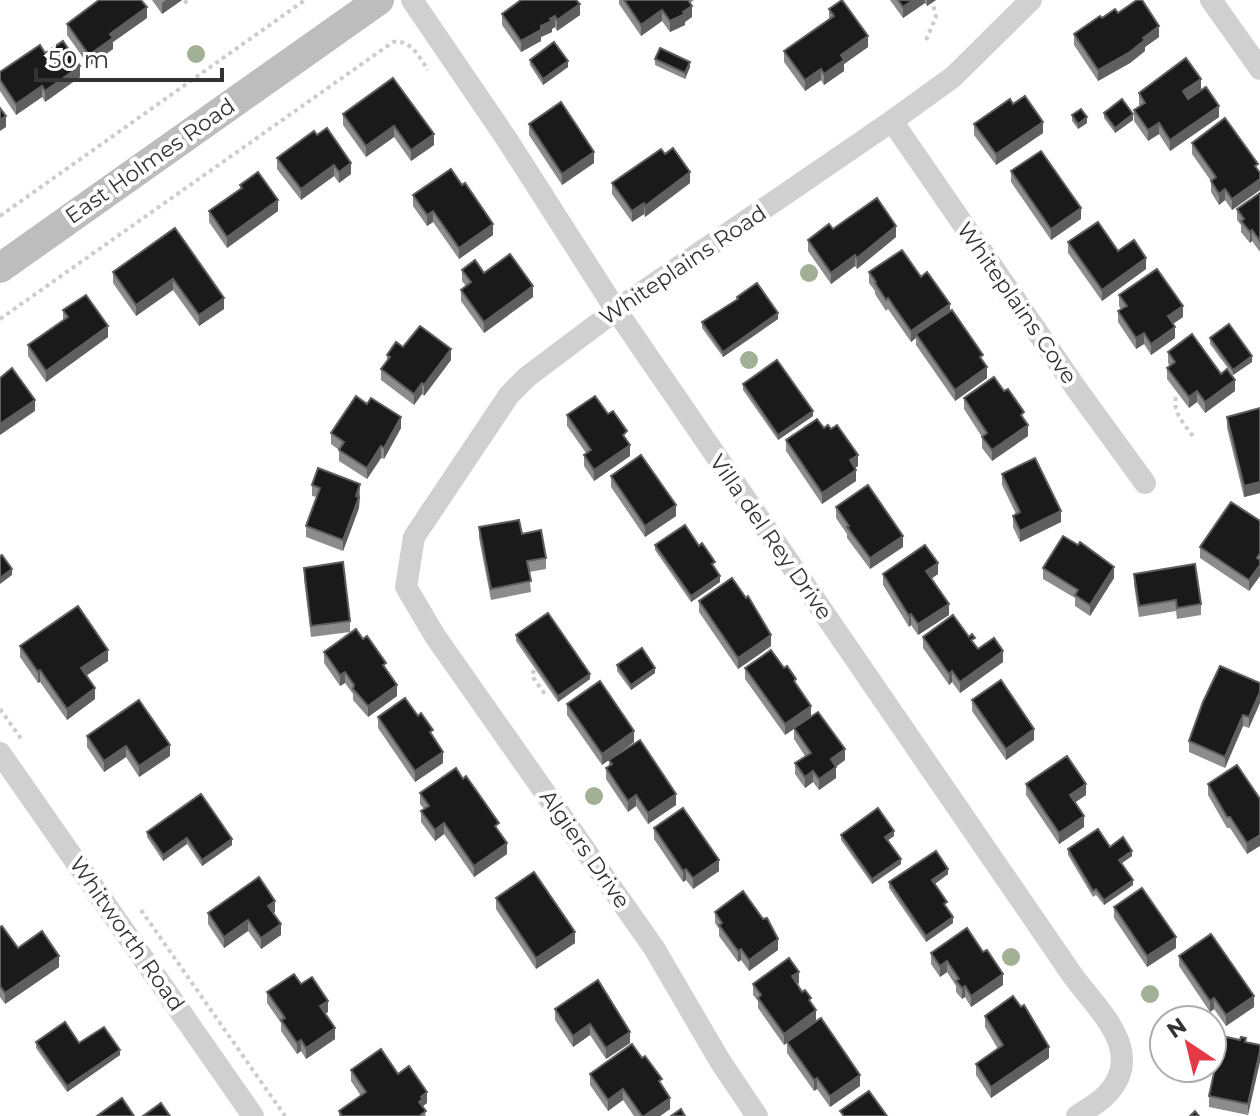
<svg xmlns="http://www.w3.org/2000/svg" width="1260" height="1116" viewBox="0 0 1260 1116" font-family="Montserrat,sans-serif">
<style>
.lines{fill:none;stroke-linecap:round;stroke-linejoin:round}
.path{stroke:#cdcdcd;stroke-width:4;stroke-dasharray:4 4;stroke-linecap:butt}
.minor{stroke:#d0d0d0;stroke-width:22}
.secondary{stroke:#bdbdbd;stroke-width:30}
.tree{fill:#a2b095}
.wall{fill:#8c8c8c}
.shaded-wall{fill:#5f5f5f}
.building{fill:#1a1a1a;stroke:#5f5f5f;stroke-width:2}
.labels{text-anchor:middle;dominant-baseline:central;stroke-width:8;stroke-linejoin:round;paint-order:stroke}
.street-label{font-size:22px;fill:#333;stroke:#fff}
</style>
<rect width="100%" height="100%" fill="#fff"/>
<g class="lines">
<g class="path">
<polyline points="185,0 186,2 190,0"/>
<polyline points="926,40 936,17 933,4"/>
<polyline points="0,216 305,0"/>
<path d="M 0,319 L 393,42 C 411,39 419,57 428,70"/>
<path d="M 1176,397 C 1172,412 1185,425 1193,436"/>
<polyline points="534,670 532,676 547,697"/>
<polyline points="0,709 22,740"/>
<polyline points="141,910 285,1116"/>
</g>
<g class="minor">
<path d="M 412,0 L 506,138 L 616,310 L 1073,976 C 1097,1009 1147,1052 1107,1094 C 1099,1103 1087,1109 1077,1116"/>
<polyline points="1211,0 1260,69"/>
<polyline points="892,121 1078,391 1145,483"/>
<polyline points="0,753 253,1116"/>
<polyline points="757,1116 720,1061 654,948 435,636 406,587 414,537 509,395 527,377 616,310 892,121 953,77 1031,0"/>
</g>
<polyline class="secondary" points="0,268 379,0"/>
</g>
<g class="tree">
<circle cx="196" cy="54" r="9"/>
<circle cx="809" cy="273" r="9"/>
<circle cx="749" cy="360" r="9"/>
<circle cx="594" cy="796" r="9"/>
<circle cx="1011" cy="957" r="9"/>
<circle cx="1150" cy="994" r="9"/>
</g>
<g class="wall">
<polygon points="152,0 182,0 162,14"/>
<polygon points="619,0 694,0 690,3 692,17 685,22 685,25 670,32 662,21 641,36 619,4"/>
<polygon points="890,0 936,0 927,6 925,3 903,18"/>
<polygon points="829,9 868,47 844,64 844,71 824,85 821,80 805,91 784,62 784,51 829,19"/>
<polygon points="1118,13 1159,37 1145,47 1145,51 1130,63 1098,81 1074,45 1074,34 1102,18"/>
<polygon points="502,14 580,15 557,31 555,27 552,29 552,32 541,37 541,41 521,52 502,25"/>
<polygon points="147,18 113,42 113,49 89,66 67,35 67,24"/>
<polygon points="45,53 80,77 45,102 42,97 16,115 0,91 0,72"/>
<polygon points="655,59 690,67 685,79 655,65"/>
<polygon points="530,60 568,67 543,85 530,65"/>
<polygon points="393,78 434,145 411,161 394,137 366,157 343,125 343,114"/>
<polygon points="1201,90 1219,117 1170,151 1159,134 1148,141 1134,121 1134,110 1140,106 1139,104 1139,93"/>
<polygon points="1013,104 1043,133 996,165 974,135 974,124"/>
<polygon points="1104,113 1133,120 1115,133 1104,118"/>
<polygon points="1072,115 1087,123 1078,129 1072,121"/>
<polygon points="529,124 594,163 562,185 529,135"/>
<polygon points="317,135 351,174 339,183 334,176 301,200 277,169 277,158"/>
<polygon points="1192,143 1258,171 1260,173 1260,190 1232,210 1225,200 1219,205 1211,192 1211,181 1192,154"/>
<polygon points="1011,171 1081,219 1051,240 1011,182"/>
<polygon points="612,183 690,183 645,217 644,214 632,222 612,194"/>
<polygon points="240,185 278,211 227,248 209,222 209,211 240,189"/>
<polygon points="1260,193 1260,252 1252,241 1250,243 1241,232 1241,225 1237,220 1237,209"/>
<polygon points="413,195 493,235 459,259 433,222 427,226 413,206"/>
<polygon points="175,228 224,309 199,326 173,290 136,316 113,283 113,272"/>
<polygon points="833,229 896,237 857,269 855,266 831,284 808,251 808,240"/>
<polygon points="1068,242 1146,269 1102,301 1068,253"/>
<polygon points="462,270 484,273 533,297 484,333 461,301 461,290 466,286 462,281"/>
<polygon points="869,272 921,277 950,311 983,362 987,378 955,401 916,345 916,338 911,342 888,309 886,311 875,294 875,291 869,283"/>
<polygon points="1119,295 1183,317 1173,324 1175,338 1151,355 1144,344 1136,349 1118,322 1118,311 1121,309 1119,306"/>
<polygon points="737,297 778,319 723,357 702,328 702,322 737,300"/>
<polygon points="63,310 108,337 46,382 28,356 28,345 63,320"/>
<polygon points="1210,338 1252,362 1233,375 1210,344"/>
<polygon points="403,347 451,360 424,396 422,394 414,405 381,380 381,369 387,361 387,355"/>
<polygon points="1168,352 1221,374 1235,391 1205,413 1197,402 1189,408 1167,379 1167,368 1170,366 1168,363"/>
<polygon points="743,384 813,416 778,440 743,390"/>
<polygon points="964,398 1024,420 1028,436 992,461 982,448 982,437 964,409"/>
<polygon points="1260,408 1260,493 1244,497 1227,428 1227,417"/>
<polygon points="567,415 627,441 630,456 594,481 584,466 584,455 586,453 567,426"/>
<polygon points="401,428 384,459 381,458 367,479 339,461 339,450 331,444 331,433"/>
<polygon points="824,428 858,466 855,468 856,481 822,504 786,451 786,440"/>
<polygon points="1002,474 1061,522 1020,542 1013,527 1013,516 1016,514 1002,485"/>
<polygon points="611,476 676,516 645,537 611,487"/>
<polygon points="312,485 360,495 359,508 343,551 306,537 306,526 317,497 312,496"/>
<polygon points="836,507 903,547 870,569 847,538 847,534 836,518"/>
<polygon points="1260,521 1260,576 1249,591 1200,558 1200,547"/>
<polygon points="479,527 522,534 546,558 546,569 529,572 531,592 491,600 479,538"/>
<polygon points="655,545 715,567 720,582 691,602 655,550"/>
<polygon points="304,568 350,621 350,632 311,637 304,579"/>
<polygon points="1043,568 1114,578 1090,616 1075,606 1075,598 1043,579"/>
<polygon points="883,574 938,574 931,579 949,615 918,635 911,625 909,627 883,585"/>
<polygon points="1134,574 1201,604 1201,615 1177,619 1176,611 1139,617 1134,585"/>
<polygon points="699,601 771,646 738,669 699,612"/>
<polygon points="516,635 590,679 558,702 516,641"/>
<polygon points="923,637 975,645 978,649 1003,662 960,693 952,682 949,685 923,648"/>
<polygon points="20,646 108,661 86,676 95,699 67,720 40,682 38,683 20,657"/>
<polygon points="324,652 386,671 397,696 368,717 353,700 353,694 345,683 340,686 324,663"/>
<polygon points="617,665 655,673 631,690 617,671"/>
<polygon points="745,668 796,684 811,717 845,760 836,767 836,778 819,790 813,782 805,788 795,774 795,763 805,756 794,739 794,729 785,735 745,679"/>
<polygon points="1260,683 1249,728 1243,726 1225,768 1189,752 1189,741"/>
<polygon points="972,700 1034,740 1006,760 972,711"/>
<polygon points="567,704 634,742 602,765 567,715"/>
<polygon points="378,717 433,737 443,763 415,782 378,728"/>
<polygon points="87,736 170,756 139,777 126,757 104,772 87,747"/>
<polygon points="609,760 676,805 648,824 636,806 628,812 606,779 606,768 609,766"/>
<polygon points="1026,784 1086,795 1075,802 1084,827 1059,844 1026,795"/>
<polygon points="1208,784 1260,799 1247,854 1230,828 1227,828 1208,795"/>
<polygon points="420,793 507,854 474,877 444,834 435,841 421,822 421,811 424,809 420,804"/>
<polygon points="654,828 719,871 693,889 686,880 683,882 654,839"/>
<polygon points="147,832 232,845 202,866 187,844 163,861 147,837"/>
<polygon points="841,835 894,836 888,840 901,864 872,884 841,840"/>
<polygon points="1110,847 1132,856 1122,863 1133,885 1104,905 1096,895 1093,897 1068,855 1068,849"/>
<polygon points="948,874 935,884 953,923 926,942 889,888 889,882"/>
<polygon points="496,898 575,943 536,969 496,909"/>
<polygon points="1114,907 1176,948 1147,967 1114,918"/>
<polygon points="275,912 273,913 281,935 261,949 248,931 224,948 208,924 208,913"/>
<polygon points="715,912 778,950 749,971 741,960 738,962 719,936 719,929 715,923"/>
<polygon points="0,927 18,948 59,967 5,1004 0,997"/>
<polygon points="983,952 1003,985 971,1007 965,997 962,999 956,992 956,986 947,972 940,977 931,964 931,953"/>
<polygon points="1179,956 1254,1007 1226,1026 1214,1009 1210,1012 1179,966"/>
<polygon points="799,983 797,984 811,1003 816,1021 860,1086 830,1107 817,1089 814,1091 787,1053 787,1043 784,1045 758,1008 758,1001 753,995 753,984"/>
<polygon points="301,984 328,1012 325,1013 335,1039 306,1059 301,1051 297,1054 281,1031 281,1023 267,1003 267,992"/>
<polygon points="555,1009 630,1043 606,1059 590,1035 573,1047 555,1020"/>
<polygon points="985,1016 1049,1058 991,1098 976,1075 976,1064 998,1049 985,1027"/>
<polygon points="36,1042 79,1043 120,1055 67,1092 36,1048"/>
<polygon points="1246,1042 1260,1045 1248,1115 1209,1107 1209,1096"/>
<polygon points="351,1070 398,1074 427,1103 423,1106 426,1116 339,1116 339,1111 361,1096 351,1081"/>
<polygon points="590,1074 670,1109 660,1116 634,1116 623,1100 608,1111 590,1085"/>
</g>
<g class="shaded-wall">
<polygon points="166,0 182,0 162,14 162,3"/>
<polygon points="913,0 925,0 925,3 903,18 903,7"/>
<polygon points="927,0 936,0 927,6"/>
<polygon points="580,4 580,15 557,31 557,20"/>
<polygon points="692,6 692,17 685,22 685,25 670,32 670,21"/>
<polygon points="147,7 147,18 113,42 113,49 89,66 89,55 110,34"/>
<polygon points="662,10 662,21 641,36 641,25"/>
<polygon points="555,16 555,27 552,29 552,32 541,37 541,26"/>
<polygon points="1159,26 1159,37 1145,47 1145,51 1130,63 1098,81 1098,70"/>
<polygon points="541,30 541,41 521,52 521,41"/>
<polygon points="868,36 868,47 844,64 844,71 824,85 824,74 841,55"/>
<polygon points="568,61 568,67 543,85 543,79"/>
<polygon points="690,62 690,67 685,79 685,73"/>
<polygon points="80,66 80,77 45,102 45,91"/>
<polygon points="821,69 821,80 805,91 805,80"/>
<polygon points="1201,79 1201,90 1183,102 1183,91"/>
<polygon points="42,86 42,97 16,115 16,104"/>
<polygon points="1219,106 1219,117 1170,151 1170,140"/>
<polygon points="1133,114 1133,120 1115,133 1115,128"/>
<polygon points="6,116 6,127 0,131 0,120"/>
<polygon points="1087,117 1087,123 1078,129 1078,124"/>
<polygon points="1043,122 1043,133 996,165 996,154"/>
<polygon points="1159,123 1159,134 1148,141 1148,130"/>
<polygon points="394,126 394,137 366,157 366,146"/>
<polygon points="434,134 434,145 411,161 411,150"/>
<polygon points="594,152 594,163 562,185 562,174"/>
<polygon points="351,163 351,174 339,183 339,172"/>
<polygon points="334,165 334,176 301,200 301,189"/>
<polygon points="690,172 690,183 645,217 645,206"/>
<polygon points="1260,179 1260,190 1232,210 1232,199"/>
<polygon points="1225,189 1225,200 1219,205 1219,194"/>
<polygon points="278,200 278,211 227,248 227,237"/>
<polygon points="644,203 644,214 632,222 632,211"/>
<polygon points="1081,208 1081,219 1051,240 1051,229"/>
<polygon points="433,211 433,222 427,226 427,215"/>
<polygon points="493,224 493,235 459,259 459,248"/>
<polygon points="896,226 896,237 857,269 857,258"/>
<polygon points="1252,230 1252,241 1250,243 1250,232"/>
<polygon points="855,255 855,266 831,284 831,273"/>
<polygon points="1146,258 1146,269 1102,301 1102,290"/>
<polygon points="173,279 173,290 136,316 136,305"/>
<polygon points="533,286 533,297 484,333 484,322"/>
<polygon points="224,298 224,309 199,326 199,315"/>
<polygon points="950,304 950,315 916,334 916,338 911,342 911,331"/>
<polygon points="1183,306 1183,317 1168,327 1168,316"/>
<polygon points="778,313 778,319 723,357 723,352"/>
<polygon points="108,326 108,337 46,382 46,371"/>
<polygon points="1175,327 1175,338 1151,355 1151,344"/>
<polygon points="1144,333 1144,344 1136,349 1136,338"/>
<polygon points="451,349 451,360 424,396 424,385"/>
<polygon points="1252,356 1252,362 1233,375 1233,370"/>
<polygon points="987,367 987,378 955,401 955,390"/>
<polygon points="1235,380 1235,391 1205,413 1205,402"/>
<polygon points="422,383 422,394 414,405 414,394"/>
<polygon points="1197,391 1197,402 1189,408 1189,397"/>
<polygon points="35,400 35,411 0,435 0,424"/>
<polygon points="813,411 813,416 778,440 778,435"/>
<polygon points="401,417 401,428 384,459 384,448"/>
<polygon points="1028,425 1028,436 992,461 992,450"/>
<polygon points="630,445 630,456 594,481 594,470"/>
<polygon points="381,446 381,458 367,479 367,468"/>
<polygon points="858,455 858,466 850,471 850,460"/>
<polygon points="856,470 856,481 822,504 822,493"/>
<polygon points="1260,482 1260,493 1244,497 1244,486"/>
<polygon points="360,484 359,508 343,551 343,540"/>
<polygon points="676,505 676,516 645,537 645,526"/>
<polygon points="1061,511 1061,522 1020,542 1020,531"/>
<polygon points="903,536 903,547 870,569 870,558"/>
<polygon points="938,563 938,574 926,582 926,571"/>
<polygon points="1260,565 1260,576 1249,591 1249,580"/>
<polygon points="1114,567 1114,578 1090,616 1090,605"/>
<polygon points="12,569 12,575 0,584 0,578"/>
<polygon points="720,576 720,582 691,602 691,596"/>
<polygon points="949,604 949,615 918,635 918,624"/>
<polygon points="911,614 911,625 909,627 909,616"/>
<polygon points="771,635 771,646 738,669 738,658"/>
<polygon points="108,650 108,661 81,679 81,668"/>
<polygon points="1003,651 1003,662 960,693 960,682"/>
<polygon points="655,668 655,673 631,690 631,685"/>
<polygon points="40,670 40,682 38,683 38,672"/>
<polygon points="952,671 952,682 949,685 949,674"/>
<polygon points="345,672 345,683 340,686 340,675"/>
<polygon points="590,674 590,679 558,702 558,696"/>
<polygon points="397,685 397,696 368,717 368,706"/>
<polygon points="95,688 95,699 67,720 67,709"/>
<polygon points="1260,692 1260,703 1249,728 1249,717"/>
<polygon points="811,706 811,717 785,735 785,724"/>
<polygon points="1243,715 1243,726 1225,768 1225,757"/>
<polygon points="1034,729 1034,740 1006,760 1006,749"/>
<polygon points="634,731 634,742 602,765 602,754"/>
<polygon points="170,745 170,756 139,777 139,766"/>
<polygon points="126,746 126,757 104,772 104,761"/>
<polygon points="845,749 845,760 831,770 831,759"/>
<polygon points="443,752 443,763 415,782 415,771"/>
<polygon points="836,767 836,778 819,790 819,779"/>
<polygon points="813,771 813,782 805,788 805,777"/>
<polygon points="1086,784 1086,795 1070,806 1070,795"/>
<polygon points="676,794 676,805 648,824 648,813"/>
<polygon points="636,795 636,806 628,812 628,801"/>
<polygon points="1084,816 1084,827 1059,844 1059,833"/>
<polygon points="444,823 444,834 435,841 435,830"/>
<polygon points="894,831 894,836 885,842 885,837"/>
<polygon points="1260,835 1260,846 1247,854 1247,843"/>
<polygon points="187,838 187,844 163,861 163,855"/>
<polygon points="232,839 232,845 202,866 202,860"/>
<polygon points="507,843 507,854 474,877 474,866"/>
<polygon points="1132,851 1132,856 1119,865 1119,860"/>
<polygon points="901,859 901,864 872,884 872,879"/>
<polygon points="719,860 719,871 693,889 693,878"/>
<polygon points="686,869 686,880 683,882 683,871"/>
<polygon points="948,869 948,874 932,886 932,880"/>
<polygon points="1133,880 1133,885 1104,905 1104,900"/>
<polygon points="275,901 275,912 268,917 268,906"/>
<polygon points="953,917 953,923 926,942 926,936"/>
<polygon points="248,920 248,931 224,948 224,937"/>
<polygon points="281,924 281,935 261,949 261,938"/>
<polygon points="575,932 575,943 536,969 536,958"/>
<polygon points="1176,937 1176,948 1147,967 1147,956"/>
<polygon points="778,939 778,950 749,971 749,960"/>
<polygon points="741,949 741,960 738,962 738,951"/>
<polygon points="59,956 59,967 5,1004 5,993"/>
<polygon points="947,961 947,972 940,977 940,966"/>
<polygon points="799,972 799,983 792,987 792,976"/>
<polygon points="1003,974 1003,985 971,1007 971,996"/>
<polygon points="965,986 965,997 962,999 962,988"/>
<polygon points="1254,996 1254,1007 1226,1026 1226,1015"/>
<polygon points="1214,998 1214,1009 1210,1012 1210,1001"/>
<polygon points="328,1001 328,1012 320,1017 320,1006"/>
<polygon points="816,1010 816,1021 784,1045 784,1034"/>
<polygon points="590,1024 590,1035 573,1047 573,1036"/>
<polygon points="335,1028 335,1039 306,1059 306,1048"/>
<polygon points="630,1032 630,1043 606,1059 606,1048"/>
<polygon points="301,1040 301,1051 297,1054 297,1043"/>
<polygon points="1049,1047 1049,1058 991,1098 991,1087"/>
<polygon points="120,1050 120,1055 67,1092 67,1086"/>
<polygon points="1260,1051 1260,1062 1248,1115 1248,1104"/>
<polygon points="860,1075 860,1086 830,1107 830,1096"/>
<polygon points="817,1078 817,1089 814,1091 814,1080"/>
<polygon points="623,1089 623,1100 608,1111 608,1100"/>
<polygon points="427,1092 427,1103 423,1106 419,1102 421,1097"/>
<polygon points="670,1098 670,1109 660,1116 644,1116"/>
</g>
<g class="building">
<polygon points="99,0 141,0 147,7 110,34 113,38 89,55 67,24"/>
<polygon points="521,0 576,0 580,4 557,20 555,16 550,19 552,21 541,26 541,30 521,41 502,14"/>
<polygon points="624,0 688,0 692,6 683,12 685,14 670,21 662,10 641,25"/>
<polygon points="842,0 868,36 841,55 844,60 824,74 821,69 805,80 784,51 834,16 829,9"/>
<polygon points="898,0 913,0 903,7"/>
<polygon points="1137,0 1142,0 1159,26 1143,38 1145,40 1130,52 1098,70 1074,34 1100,16 1102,18 1115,9 1118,13"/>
<polygon points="63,41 80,66 45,91 42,86 16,104 0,80 0,72 40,45 45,53"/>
<polygon points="554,42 568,61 543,79 530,60"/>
<polygon points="660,48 690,62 685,73 655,59"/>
<polygon points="1186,58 1201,79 1183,91 1188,99 1206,87 1219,106 1170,140 1159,123 1148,130 1134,110 1145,103 1139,93"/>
<polygon points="393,78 434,134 411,150 394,126 366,146 343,114"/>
<polygon points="1025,96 1043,122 996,154 974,124 1010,99 1013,104"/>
<polygon points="1122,99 1133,114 1115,128 1104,113"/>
<polygon points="561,102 594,152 562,174 529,124"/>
<polygon points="0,108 6,116 0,120"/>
<polygon points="1081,109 1087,117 1078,124 1072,115"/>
<polygon points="1225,118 1258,164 1255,166 1260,173 1260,179 1232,199 1225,189 1219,194 1211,181 1216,177 1192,143"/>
<polygon points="327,128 351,163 339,172 334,165 301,189 277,158 314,131 317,135"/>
<polygon points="673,148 690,172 645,206 644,203 632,211 612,183 661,149 665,154"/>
<polygon points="1041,151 1081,208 1051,229 1011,171"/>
<polygon points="451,169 462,185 465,183 493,224 459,248 433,211 427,215 413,195"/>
<polygon points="258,172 278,200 227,237 209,211 242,188 240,185"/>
<polygon points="1260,193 1260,241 1252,230 1250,232 1241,221 1244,219 1237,209"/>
<polygon points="877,198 896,226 857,258 855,255 831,273 808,240 829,224 833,229"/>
<polygon points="1098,222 1118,251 1134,240 1146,258 1102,290 1068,242"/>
<polygon points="175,228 224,298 199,315 173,279 136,305 113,272"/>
<polygon points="902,250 921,277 927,272 950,304 911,331 888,298 886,300 875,283 876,282 869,272"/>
<polygon points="510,254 533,286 484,322 461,290 471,282 462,270 475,260 484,273"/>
<polygon points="1157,269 1183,306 1168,316 1175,327 1151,344 1144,333 1136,338 1118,311 1127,306 1119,295"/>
<polygon points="757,283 778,313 723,352 702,322 738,299 737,297"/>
<polygon points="86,295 108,326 46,371 28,345 68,317 63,310"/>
<polygon points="952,310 983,355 980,357 987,367 955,390 916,334"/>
<polygon points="1229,324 1252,356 1233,370 1210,338"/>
<polygon points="420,326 451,349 424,385 422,383 414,394 381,369 390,357 387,355 396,342 403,347"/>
<polygon points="1192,334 1221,374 1227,369 1235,380 1205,402 1197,391 1189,397 1167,368 1175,362 1168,352"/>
<polygon points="777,360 813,411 778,435 743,384"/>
<polygon points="12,368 35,400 0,424 0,378"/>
<polygon points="994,377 1004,391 1008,389 1024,412 1021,415 1028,425 992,450 982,437 987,433 964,398"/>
<polygon points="356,396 367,404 371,398 401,417 384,448 381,446 367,468 339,450 344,442 331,433"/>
<polygon points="595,396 608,414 613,411 627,431 623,435 630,445 594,470 584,455 591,450 567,415"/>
<polygon points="1260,408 1260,482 1244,486 1227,417"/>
<polygon points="817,419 824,428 828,425 831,429 837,425 858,455 850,460 856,470 822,493 786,440"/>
<polygon points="641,455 676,505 645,526 611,476"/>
<polygon points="1035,458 1061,511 1020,531 1013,516 1020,512 1002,474"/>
<polygon points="318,468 360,484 356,496 359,497 343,540 306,526 320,488 312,485"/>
<polygon points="868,485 903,536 870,558 847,527 849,526 836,507"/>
<polygon points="1231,502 1260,521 1260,553 1257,558 1260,560 1260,565 1249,580 1200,547"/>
<polygon points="519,520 522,534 541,530 546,558 527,561 531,581 491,589 479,527"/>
<polygon points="685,525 699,546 702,543 715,562 712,564 720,576 691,596 655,545"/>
<polygon points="1063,536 1078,545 1080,542 1114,567 1090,605 1075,595 1078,590 1043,568"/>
<polygon points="925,545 938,563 926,571 949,604 918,624 911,614 909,616 883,574"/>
<polygon points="2,555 12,569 0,578 0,556"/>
<polygon points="343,562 350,621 311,626 304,568"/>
<polygon points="1195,564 1201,604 1177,608 1176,600 1139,606 1134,574"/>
<polygon points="732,578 746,598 748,596 771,635 738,658 699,601"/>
<polygon points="78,606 108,650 81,668 95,688 67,709 40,670 38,672 20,646"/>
<polygon points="548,613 590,674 558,696 516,635"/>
<polygon points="953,615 969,637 972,634 975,638 971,640 978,649 994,638 1003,651 960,682 952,671 949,674 923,637"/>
<polygon points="356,629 363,639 367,636 386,663 383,665 397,685 368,706 353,689 354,685 345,672 340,675 324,652"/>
<polygon points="642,648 655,668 631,685 617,665"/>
<polygon points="771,650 784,668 787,666 796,679 794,681 811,706 785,724 745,668"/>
<polygon points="1220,666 1260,683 1260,692 1249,717 1243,715 1225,757 1189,741 1203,702"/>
<polygon points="1001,680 1034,729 1006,749 972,700"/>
<polygon points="600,681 634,731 602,754 567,704"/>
<polygon points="405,698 418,716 421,713 433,730 430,732 443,752 415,771 378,717"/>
<polygon points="139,700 170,745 139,766 126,746 104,761 87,736"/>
<polygon points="818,712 845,749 831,759 836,767 819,779 813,771 805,777 795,763 811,753 794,728"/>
<polygon points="640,740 676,794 648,813 636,795 628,801 606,768 612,764 609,760"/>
<polygon points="1067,756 1086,784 1070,795 1084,816 1059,833 1026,784"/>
<polygon points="1237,765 1260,799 1260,835 1247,843 1230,817 1227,817 1208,784"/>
<polygon points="456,768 463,779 466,776 499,823 495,826 507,843 474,866 444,823 435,830 421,811 429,806 420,793"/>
<polygon points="201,794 232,839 202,860 187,838 163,855 147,832"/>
<polygon points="683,808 719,860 693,878 686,869 683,871 654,828"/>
<polygon points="878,808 894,831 885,837 901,859 872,879 841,835"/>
<polygon points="1098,829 1110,847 1123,837 1132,851 1119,860 1133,880 1104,900 1096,889 1093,891 1068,849"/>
<polygon points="936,851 948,869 932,880 947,902 944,904 953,917 926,936 889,882"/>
<polygon points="534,872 575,932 536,958 496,898"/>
<polygon points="259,877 275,901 268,906 281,924 261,938 248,920 224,937 208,913"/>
<polygon points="1142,888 1176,937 1147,956 1114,907"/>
<polygon points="743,891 763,919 767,918 778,939 749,960 741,949 738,951 719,925 722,923 715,912"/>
<polygon points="2,926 18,948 42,931 59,956 5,993 0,986 0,927"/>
<polygon points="967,928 983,952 987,950 1003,974 971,996 965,986 962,988 956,981 959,979 947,961 940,966 931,953"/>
<polygon points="1211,934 1254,996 1226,1015 1214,998 1210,1001 1179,956"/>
<polygon points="789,958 799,972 792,976 802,992 805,990 811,998 809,1000 816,1010 784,1034 758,998 761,995 753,984"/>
<polygon points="294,974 301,984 312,977 328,1001 320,1006 335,1028 306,1048 301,1040 297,1043 281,1020 285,1018 267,992"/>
<polygon points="598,980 630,1032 606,1048 590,1024 573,1036 555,1009"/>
<polygon points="1013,996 1021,1007 1024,1005 1049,1047 991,1087 976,1064 1003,1045 985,1016"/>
<polygon points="821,1018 860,1075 830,1096 817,1078 814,1080 787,1042"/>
<polygon points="65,1022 79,1043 104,1027 120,1050 67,1086 36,1042"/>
<polygon points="1222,1036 1240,1040 1241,1037 1246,1038 1245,1042 1260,1045 1260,1051 1248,1104 1209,1096"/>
<polygon points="632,1044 642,1058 645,1056 662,1079 659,1081 670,1098 644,1116 642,1116 623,1089 608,1100 590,1074"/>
<polygon points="381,1049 398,1074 409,1066 427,1092 421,1097 423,1099 419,1102 426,1111 419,1116 342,1116 339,1111 366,1092 351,1070"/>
<polygon points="869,1091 887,1116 844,1116 840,1111"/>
<polygon points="122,1098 134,1116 97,1116"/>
<polygon points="161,1103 170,1116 143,1116"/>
<polygon points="681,1109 685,1116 671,1116"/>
<polygon points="1195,1111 1199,1116 1190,1116"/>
</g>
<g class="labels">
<g class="street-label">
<text transform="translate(150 161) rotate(-35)">East Holmes Road</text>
<text transform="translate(683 265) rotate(-34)">Whiteplains Road</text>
<text transform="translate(1017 303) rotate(55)">Whiteplains Cove</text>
<text transform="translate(771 537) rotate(55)">Villa del Rey Drive</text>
<text transform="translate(585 849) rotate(55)">Algiers Drive</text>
<text transform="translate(127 934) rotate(55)">Whitworth Road</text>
</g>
</g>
<g transform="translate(1188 1044) rotate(325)"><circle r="38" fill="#ffffff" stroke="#adadad" stroke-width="2"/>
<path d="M0-6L14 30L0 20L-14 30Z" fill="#e63946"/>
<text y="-12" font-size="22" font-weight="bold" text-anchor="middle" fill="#333333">N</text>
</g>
<path d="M36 68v12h186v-12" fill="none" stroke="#333333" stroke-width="4"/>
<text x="48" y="68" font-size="24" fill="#333333" stroke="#ffffff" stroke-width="6" paint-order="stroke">50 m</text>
</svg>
